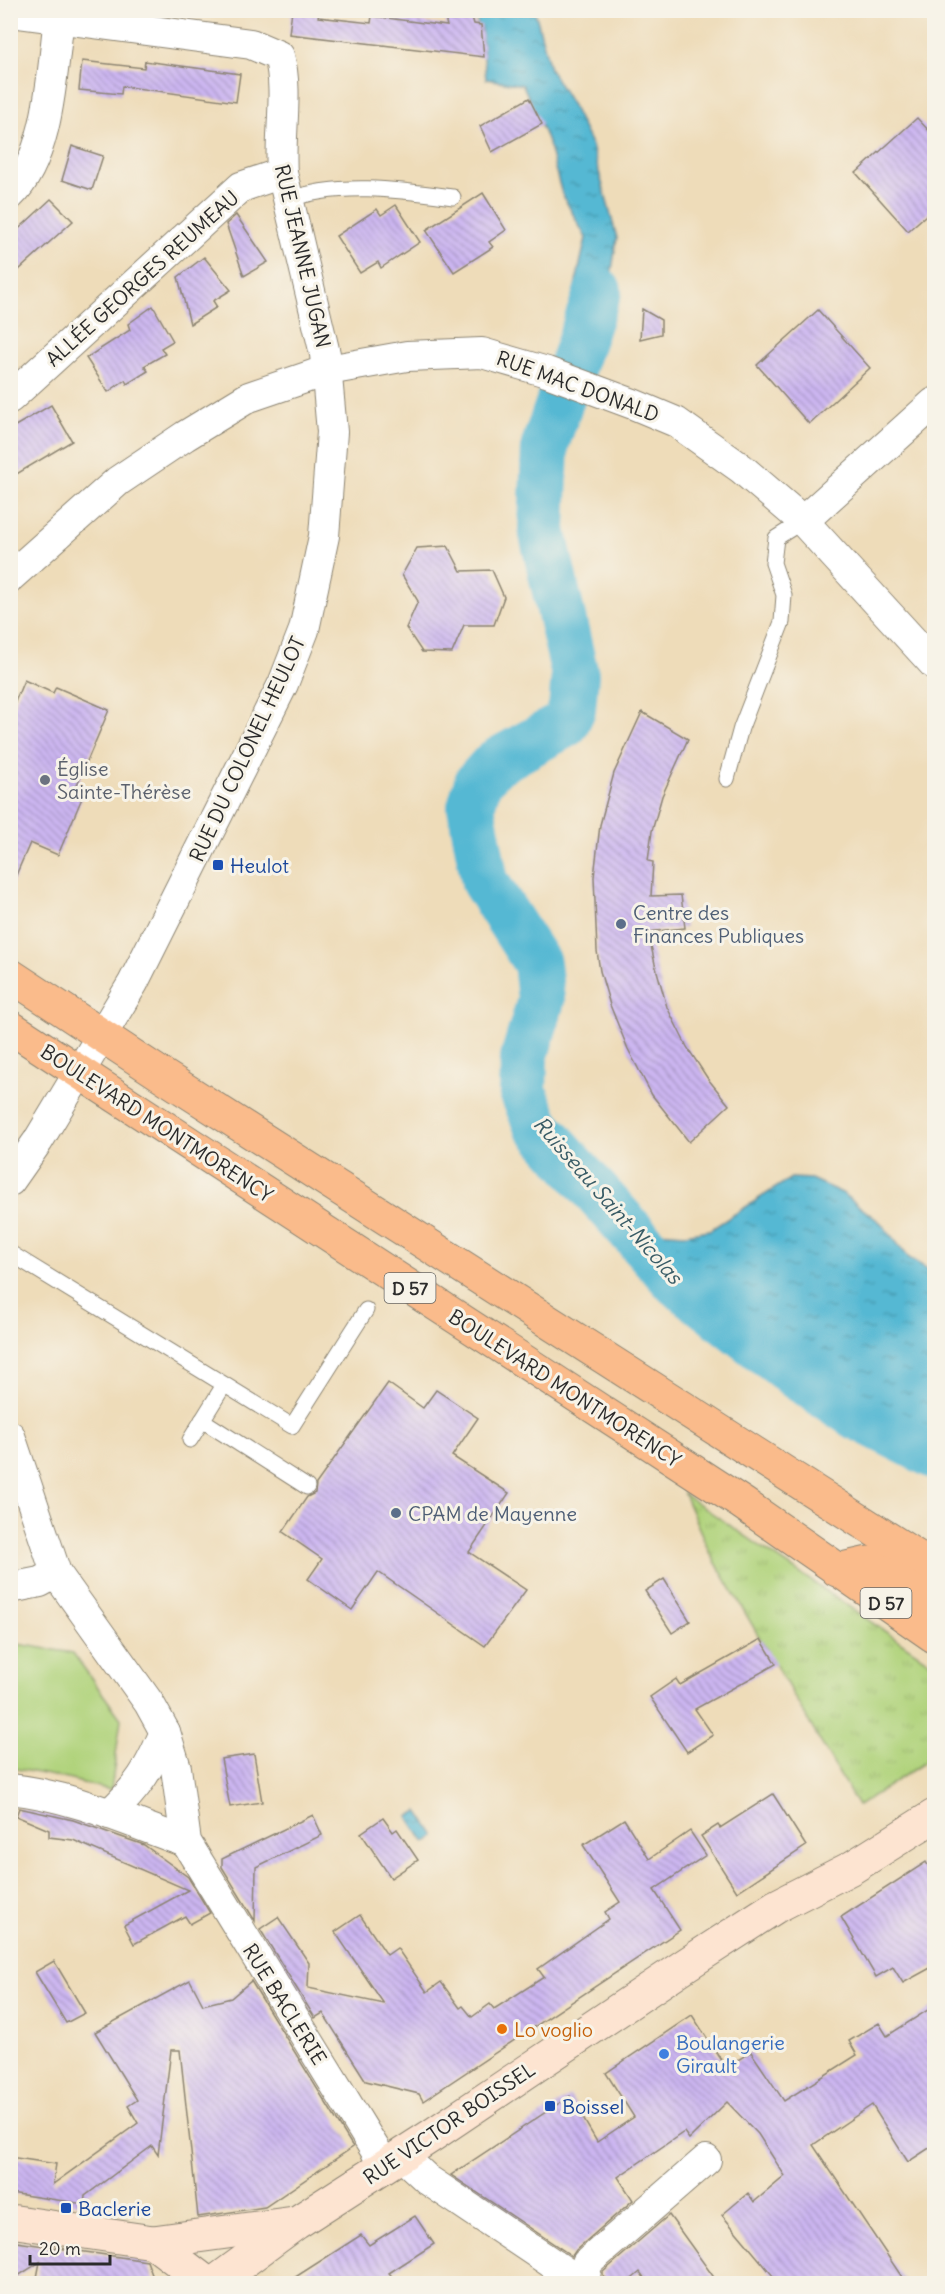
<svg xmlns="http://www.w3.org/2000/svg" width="945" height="2294" viewBox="0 0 945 2294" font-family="Delius,sans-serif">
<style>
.grass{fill:url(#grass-tufts);stroke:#6e7f53;stroke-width:1.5}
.pitch{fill:#b0d37b;stroke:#6e7f53;stroke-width:1.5}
.water{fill:url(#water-ripples);stroke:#40727f;stroke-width:1.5}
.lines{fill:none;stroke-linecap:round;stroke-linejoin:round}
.river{stroke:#54b8d3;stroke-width:48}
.building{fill:url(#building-back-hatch)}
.lane-casing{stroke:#8c8472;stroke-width:17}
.street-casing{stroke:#8c8472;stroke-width:32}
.secondary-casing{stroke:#8c8472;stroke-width:35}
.primary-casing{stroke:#8c8472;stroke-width:35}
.lane{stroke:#fff;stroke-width:15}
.street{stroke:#fff;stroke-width:30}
.secondary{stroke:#fde4d1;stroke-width:33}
.primary{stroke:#fabb8b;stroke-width:33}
.worship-dot{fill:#6b7280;stroke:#f7f3e8;stroke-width:2}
.transit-dot{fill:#1a4fb4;stroke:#f7f3e8;stroke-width:2}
.service-dot{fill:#5c6f8a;stroke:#f7f3e8;stroke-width:2}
.food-dot{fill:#e8710a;stroke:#f7f3e8;stroke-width:2}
.shop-dot{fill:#3f7fe0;stroke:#f7f3e8;stroke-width:2}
.labels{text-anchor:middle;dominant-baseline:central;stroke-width:6;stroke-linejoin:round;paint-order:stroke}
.shield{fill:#f7f3e8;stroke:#686764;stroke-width:1.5}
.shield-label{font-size:18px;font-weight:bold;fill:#2b2b2b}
.street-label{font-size:20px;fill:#2b2b2b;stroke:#f7f3e8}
.worship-label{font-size:20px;fill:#5b616d;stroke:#f7f3e8;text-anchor:start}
.transit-label{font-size:20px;fill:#164399;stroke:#f7f3e8;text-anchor:start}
.service-label{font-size:20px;fill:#4e5e75;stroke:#f7f3e8;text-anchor:start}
.food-label{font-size:20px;fill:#c56008;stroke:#f7f3e8;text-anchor:start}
.shop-label{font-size:20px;fill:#366cbe;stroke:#f7f3e8;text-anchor:start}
.water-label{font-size:21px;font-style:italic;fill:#395c66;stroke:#f7f3e8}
</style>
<defs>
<pattern id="grass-tufts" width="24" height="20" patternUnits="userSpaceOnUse" patternTransform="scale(1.5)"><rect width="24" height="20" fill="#b0d37b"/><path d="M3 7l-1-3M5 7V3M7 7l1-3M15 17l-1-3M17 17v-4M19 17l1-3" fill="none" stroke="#98b56a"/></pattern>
<pattern id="water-ripples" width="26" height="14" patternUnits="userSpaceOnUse" patternTransform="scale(1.5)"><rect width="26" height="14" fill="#54b8d3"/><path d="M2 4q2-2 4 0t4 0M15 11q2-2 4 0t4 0" fill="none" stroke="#4696ab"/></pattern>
<pattern id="building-back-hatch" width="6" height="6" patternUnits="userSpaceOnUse" patternTransform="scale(1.5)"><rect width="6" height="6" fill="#ccb6f1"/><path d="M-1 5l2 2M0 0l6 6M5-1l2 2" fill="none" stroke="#a694c3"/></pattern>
</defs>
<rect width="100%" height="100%" fill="#f7f3e8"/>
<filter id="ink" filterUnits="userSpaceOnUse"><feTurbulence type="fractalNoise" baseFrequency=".0167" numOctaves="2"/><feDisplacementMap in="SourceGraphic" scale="12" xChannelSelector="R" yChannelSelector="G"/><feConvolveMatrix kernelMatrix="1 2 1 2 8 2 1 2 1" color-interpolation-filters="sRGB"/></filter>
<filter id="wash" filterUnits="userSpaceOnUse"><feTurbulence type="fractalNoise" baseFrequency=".008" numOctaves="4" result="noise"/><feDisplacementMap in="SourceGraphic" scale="24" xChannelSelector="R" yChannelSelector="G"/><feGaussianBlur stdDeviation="1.35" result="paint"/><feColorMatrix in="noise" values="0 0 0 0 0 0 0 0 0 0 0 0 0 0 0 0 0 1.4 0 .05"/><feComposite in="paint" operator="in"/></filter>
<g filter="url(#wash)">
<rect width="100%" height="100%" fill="#eedcb9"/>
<polygon class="grass" points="684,1494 934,1665 934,1756 858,1806 709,1551"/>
<polygon class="pitch" points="11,1643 73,1653 121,1719 111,1790 59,1777 11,1768"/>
<g class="water">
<polygon points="475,11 535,11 550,69 574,109 592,146 617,238 611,276 589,358 561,348 586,238 562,194 547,139 523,85 486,79 481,26 478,25"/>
<polygon points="791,1178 811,1179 842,1193 881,1223 909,1258 934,1273 934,1439 862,1409 843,1397 654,1232 685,1234 710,1230"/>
<polygon points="418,1811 435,1836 425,1843 408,1817"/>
</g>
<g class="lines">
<polyline class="river" points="598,291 545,445 542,530 575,675 572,709 565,724 495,763 478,782 471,807 485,882 537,963 541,1000 524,1058 523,1092 537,1125 677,1283 798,1377 855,1415 934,1455"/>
</g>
<g id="blocks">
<g class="building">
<polygon points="292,10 319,10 318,17 371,23 372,16 447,26 443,10 470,10 474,24 481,25 484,57 289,34"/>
<polygon points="82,61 144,68 145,61 240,74 236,102 122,86 121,94 79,90"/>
<polygon points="529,98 542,124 492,152 480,126"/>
<polygon points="917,118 934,136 934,208 908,231 856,173"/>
<polygon points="72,146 103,156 92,190 62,180"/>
<polygon points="483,193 506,230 489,242 493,247 454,272 426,230"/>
<polygon points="51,199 73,221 10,278 10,237"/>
<polygon points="396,205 420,242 381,268 378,262 360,273 336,236 377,209 381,215"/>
<polygon points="236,215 268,262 244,276 226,224"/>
<polygon points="204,257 231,290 213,301 217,307 190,324 178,277"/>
<polygon points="153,306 173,341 161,348 165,354 144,366 148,371 127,384 125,380 108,392 86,358 130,330 128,324"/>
<polygon points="642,309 661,320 661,334 640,339"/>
<polygon points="818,310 870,368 809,424 757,365"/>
<polygon points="51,405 72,441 10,478 10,429"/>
<polygon points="448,546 461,571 492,570 504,597 494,625 464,625 452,653 422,652 406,628 418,601 402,575 417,548"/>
<polygon points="24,680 53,693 56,687 109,710 73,794 82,798 58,855 30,843 10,889 10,714"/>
<polygon points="642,712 688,739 662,796 652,831 648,861 653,862 651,896 681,895 685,928 648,932 655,964 667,1007 687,1047 708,1079 729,1105 689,1142 652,1095 628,1049 610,1005 600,971 597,951 594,877 600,825 614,773"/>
<polygon points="388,1383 423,1408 436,1390 478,1418 452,1456 509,1493 469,1552 526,1590 485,1646 378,1572 352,1610 308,1579 322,1559 283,1532 307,1497 315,1493 316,1484"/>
<polygon points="664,1579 690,1621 672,1633 645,1591"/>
<polygon points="761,1639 776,1664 695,1709 713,1735 687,1752 650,1697 676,1679 680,1685"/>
<polygon points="254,1754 262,1802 230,1807 221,1759"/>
<polygon points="773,1794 806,1846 737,1892 701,1836 718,1825 720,1828"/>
<polygon points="19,1808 73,1820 144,1845 188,1877 210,1913 190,1924 185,1916 134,1944 124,1925 188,1890 73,1840 49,1837 49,1830 16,1816"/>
<polygon points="313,1815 322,1835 256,1867 255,1921 222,1867 222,1859"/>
<polygon points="383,1818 393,1832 397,1829 418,1860 391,1878 361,1833"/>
<polygon points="624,1819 649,1859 690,1831 706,1855 654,1890 680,1930 423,2101 419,2094 366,2081 323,2013 315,2018 260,1929 278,1917 309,1963 308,1988 384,2004 335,1932 360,1915 387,1955 397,1948 427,1992 441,1982 460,2008 463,2006 472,2017 490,2004 494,2009 544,1977 538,1969 609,1919 605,1912 620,1902 583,1845"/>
<polygon points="926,1862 934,1876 934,1966 903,1983 893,1967 876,1977 841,1917"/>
<polygon points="54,1961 85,2013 66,2023 35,1972"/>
<polygon points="190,1980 203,2005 231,1998 251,1981 353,2147 265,2207 198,2217 180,2050 171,2050 158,2155 152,2146 85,2196 84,2204 10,2193 10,2157 56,2164 53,2184 138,2123 128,2106 137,2100 95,2032"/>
<polygon points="934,2006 934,2145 908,2162 872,2105 813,2145 906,2283 779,2283 722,2215 748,2193 754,2202 785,2176 758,2134 727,2102 689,2139 684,2132 618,2177 633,2200 576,2250 572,2256 451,2175 570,2096 597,2142 634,2117 606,2073 692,2015 726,2067 751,2052 784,2101 857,2055 849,2041 879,2023 887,2036"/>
<polygon points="669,2215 718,2283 648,2283 640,2272 627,2283 613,2283 603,2276 603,2272"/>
<polygon points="415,2216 434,2244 389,2273 398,2283 286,2283 361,2235 369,2245"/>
<polygon points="10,2241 147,2261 155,2283 36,2283 40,2262 10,2281"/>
</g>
</g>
</g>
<g filter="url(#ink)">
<use href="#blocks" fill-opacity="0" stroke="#8c8472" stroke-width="1.5"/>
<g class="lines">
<defs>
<g id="lane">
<path d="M 288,200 C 338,181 401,190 453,197"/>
<polyline points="727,779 741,728 782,622 784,595 773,563 776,538 803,521"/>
<polyline points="10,1253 292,1426 366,1310"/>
<polyline points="202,1420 307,1487"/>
<polyline points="190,1440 224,1385"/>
</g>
<g id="street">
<path d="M 10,12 L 251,44 L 279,56 C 289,90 279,136 282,173 L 325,354 L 332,432 L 324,536 L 304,630 L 283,684 L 133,983 L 38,1141 L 10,1181"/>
<path d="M 10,195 C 50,157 52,70 59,18"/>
<polyline points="10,398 241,187 282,173"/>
<polyline points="803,521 934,403"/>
<polyline points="10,577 118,481 185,436 249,397 328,370 407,356 482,353 547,372 633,404 676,422 742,469 803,521 934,664"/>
<polyline points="10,1436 56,1573 149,1703 165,1732 176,1768 186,1842 376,2151 383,2167"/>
<polyline points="10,1588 40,1582 56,1573"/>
<path d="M 10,1789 C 71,1795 129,1822 186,1842"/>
<path d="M 109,1814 C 139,1787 149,1769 165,1732"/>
<polyline points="401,2155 428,2180 583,2284"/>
<polyline points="584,2284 587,2263 706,2160"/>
</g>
<g id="secondary">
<polyline points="10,2221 153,2242 208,2284"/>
<polyline points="153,2242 294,2223"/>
<polyline points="213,2284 296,2223 431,2136 687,1964 775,1907 853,1867 934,1816"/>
</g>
<g id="primary">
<polyline points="10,975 162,1075 934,1568"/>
<polyline points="10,1027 742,1503 934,1636"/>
<polyline points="837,1570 868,1563 934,1605"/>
</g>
</defs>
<use href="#lane" class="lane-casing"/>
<use href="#street" class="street-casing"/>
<use href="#secondary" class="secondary-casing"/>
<use href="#primary" class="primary-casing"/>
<use href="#lane" class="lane"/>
<use href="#street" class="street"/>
<use href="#secondary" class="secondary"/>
<use href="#primary" class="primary"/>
</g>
</g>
<circle class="worship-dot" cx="45" cy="780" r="6"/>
<g class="transit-dot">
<rect x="212" y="859" width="12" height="12" rx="3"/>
<rect x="544" y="2100" width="12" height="12" rx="3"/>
<rect x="60" y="2202" width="12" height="12" rx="3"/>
</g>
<g class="service-dot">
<circle cx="621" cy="924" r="6"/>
<circle cx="396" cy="1513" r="6"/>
</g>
<circle class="food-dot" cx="502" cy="2029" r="6"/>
<circle class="shop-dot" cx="664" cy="2054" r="6"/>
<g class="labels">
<g class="shield">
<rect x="384.5" y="1273" width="51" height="30" rx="4.5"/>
<rect x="860.5" y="1588" width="51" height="30" rx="4.5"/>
</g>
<g class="shield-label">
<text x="410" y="1288">D 57</text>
<text x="886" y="1603">D 57</text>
</g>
<g class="street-label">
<text transform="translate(303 256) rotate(77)">RUE JEANNE JUGAN</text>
<text transform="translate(142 278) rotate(-42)">ALLÉE GEORGES REUMEAU</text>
<text transform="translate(578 386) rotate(20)">RUE MAC DONALD</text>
<text transform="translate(247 749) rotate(-65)">RUE DU COLONEL HEULOT</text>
<text transform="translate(157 1123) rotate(33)">BOULEVARD MONTMORENCY</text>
<text transform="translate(565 1388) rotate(33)">BOULEVARD MONTMORENCY</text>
<text transform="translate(285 2004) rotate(58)">RUE BACLERIE</text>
<text transform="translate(449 2123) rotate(-34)">RUE VICTOR BOISSEL</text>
</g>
<g class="worship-label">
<text x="57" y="768">Église<tspan x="57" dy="23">Sainte-Thérèse</tspan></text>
</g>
<g class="transit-label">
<text x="230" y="865">Heulot</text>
<text x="562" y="2106">Boissel</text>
<text x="78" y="2208">Baclerie</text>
</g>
<g class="service-label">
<text x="633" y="912">Centre des<tspan x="633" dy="23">Finances Publiques</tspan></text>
<text x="408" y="1513">CPAM de Mayenne</text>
</g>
<g class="food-label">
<text x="514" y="2029">Lo voglio</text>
</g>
<g class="shop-label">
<text x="676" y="2042">Boulangerie<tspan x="676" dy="23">Girault</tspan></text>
</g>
<g class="water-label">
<text transform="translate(608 1200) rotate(49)">Ruisseau Saint-Nicolas</text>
</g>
</g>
<rect width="945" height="2294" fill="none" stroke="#f7f3e8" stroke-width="36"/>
<path d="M30 2255v9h80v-9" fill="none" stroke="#2b2b2b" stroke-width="3"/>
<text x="39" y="2255" font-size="18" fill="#2b2b2b" stroke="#f7f3e8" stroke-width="4.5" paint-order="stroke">20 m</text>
</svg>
